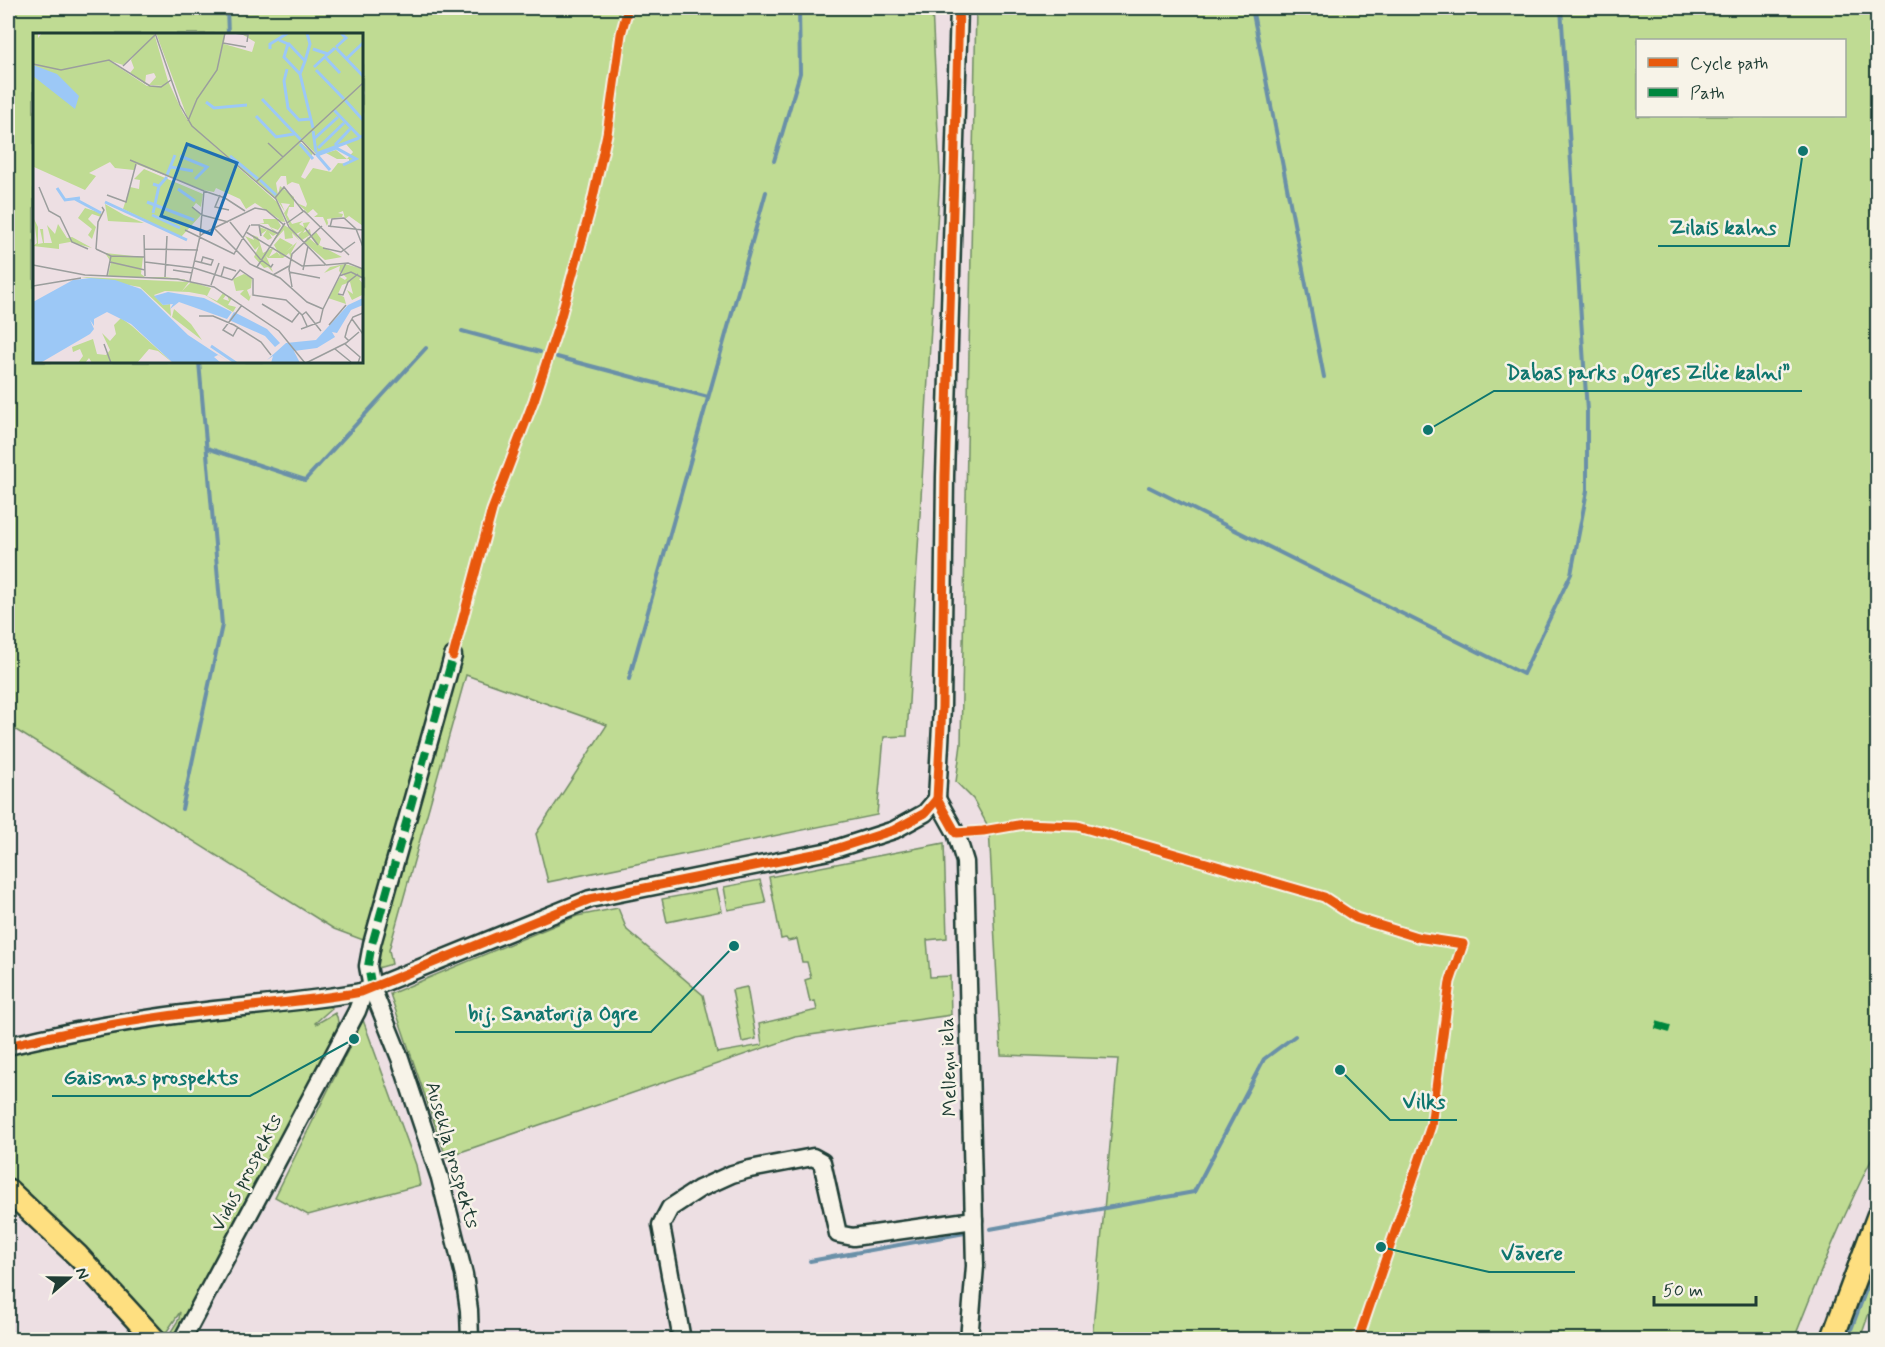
<svg xmlns="http://www.w3.org/2000/svg" width="1885" height="1347" viewBox="0 0 1885 1347" font-family="Mynerve,sans-serif">
<style>
.green{fill:#bfdb93;stroke:#6f8c64;stroke-width:1.5;fill-rule:evenodd}
.lines{fill:none;stroke-linecap:round;stroke-linejoin:round}
.stream{stroke:#6a90a8;stroke-width:4}
.minor-casing{stroke:#1f3d34;stroke-width:21}
.major-casing{stroke:#1f3d34;stroke-width:26}
.minor{stroke:#f7f3e8;stroke-width:16}
.major{stroke:#fedf80;stroke-width:21}
.quiet{stroke:#00873e;stroke-width:8;stroke-dasharray:15 8;stroke-linecap:butt}
.cycleway-casing{stroke:#f7f3e8;stroke-width:13}
.cycleway{stroke:#e8590c;stroke-width:9}
.labels{text-anchor:middle;dominant-baseline:central;stroke-width:5;stroke-linejoin:round;paint-order:stroke}
.street-label{font-size:20px;fill:#1f3d34;stroke:#f7f3e8}
.inset-river{fill:none;stroke:#9cc8f6;stroke-width:3}
.inset-road{fill:none;stroke:#9b9e9d;stroke-width:1.5}
.view{fill:#1f6fb2;fill-opacity:0.15;stroke:#1f6fb2;stroke-width:3}
.inset-edge{fill:none;stroke:#1f3d34;stroke-width:3}
.leader{fill:none;stroke:#0f766e;stroke-width:2}
.callout-dot{fill:#0f766e;stroke:#f7f3e8;stroke-width:2}
.callout-label{font-size:21px;text-anchor:middle;font-weight:bold;fill:#0f766e;stroke:#f7f3e8;stroke-width:5;stroke-linejoin:round;paint-order:stroke}
</style>
<rect width="100%" height="100%" fill="#eddfe3"/>
<filter id="ink" filterUnits="userSpaceOnUse"><feTurbulence type="fractalNoise" baseFrequency=".0167" numOctaves="2"/><feDisplacementMap in="SourceGraphic" scale="12" xChannelSelector="R" yChannelSelector="G"/><feConvolveMatrix kernelMatrix="1 2 1 2 8 2 1 2 1" color-interpolation-filters="sRGB"/></filter>
<g filter="url(#ink)">
<g class="green">
<path d="M 8,8 L 932,8 L 940,174 L 907,736 L 884,737 L 877,815 L 548,882 L 536,834 L 607,725 L 466,675 L 389,950 L 392,964 L 367,971 L 366,941 L 334,929 L 16,730 L 8,728 ZM 34,34 L 362,34 L 362,362 L 34,362 Z"/>
<path d="M 976,8 L 1877,8 L 1877,1149 C 1845,1210 1819,1275 1794,1339 L 1092,1339 L 1118,1059 L 1001,1055 L 989,828 L 973,799 L 956,782 L 961,744 ZM 1638,40 L 1844,40 L 1844,116 L 1638,116 Z"/>
<polygon points="944,843 947,938 927,940 930,977 950,976 951,1015 796,1037 446,1157 390,994 577,916 618,908 627,930 703,995 717,1053 762,1045 759,1024 817,1010 815,1001 810,1002 805,980 811,978 807,962 802,962 797,939 788,941 786,938 781,939 769,877"/>
<polygon points="760,880 766,903 728,910 724,887"/>
<polygon points="717,889 722,911 667,922 662,899"/>
<polygon points="747,987 756,1039 742,1042 732,990"/>
<path d="M 322,1003 L 332,1008 L 315,1023 L 316,1024 L 335,1013 C 341,1022 337,1029 333,1039 L 176,1336 L 167,1338 L 179,1319 L 180,1312 L 163,1337 L 8,1180 L 8,1054 L 107,1030 Z"/>
<polygon points="363,1020 416,1165 420,1185 308,1215 275,1197"/>
<polygon points="1877,1249 1877,1290 1860,1339 1844,1339"/>
</g>
<g class="lines">
<g class="stream">
<polyline points="227,8 228,34"/>
<polyline points="1252,8 1324,377"/>
<polyline points="774,161 800,73 799,8"/>
<polyline points="462,331 540,352"/>
<polyline points="557,357 708,397"/>
<polyline points="207,448 305,480 426,348"/>
<polyline points="1149,487 1523,674 1571,574 1587,491 1587,411 1561,8"/>
<polyline points="629,679 766,192"/>
<polyline points="182,809 222,625 199,362"/>
<polyline points="990,1229 1194,1192 1264,1059 1295,1036"/>
<polyline points="810,1261 965,1233"/>
<polyline points="1847,1340 1878,1258"/>
</g>
<defs>
<g id="minor">
<polyline points="453,656 372,944 368,966 372,988 400,1058 440,1178 464,1275 469,1310 470,1340"/>
<polyline points="937,799 942,707 945,476 959,8"/>
<polyline points="937,799 956,833 965,862 975,1266 969,1340"/>
<path d="M 8,1046 C 73,1030 139,1019 206,1011 C 258,1005 310,1001 361,992 L 590,899 L 829,851 L 894,830 L 925,813 L 937,799"/>
<polyline points="182,1340 357,1011 361,1000 361,992"/>
<polyline points="682,1340 661,1225 670,1208 699,1189 732,1174 750,1169 813,1157 822,1162 838,1234 853,1237 974,1220"/>
</g>
<g id="major">
<polyline points="8,1190 78,1256 155,1340"/>
<polyline points="1832,1340 1878,1216"/>
</g>
</defs>
<use href="#minor" class="minor-casing"/>
<use href="#major" class="major-casing"/>
<use href="#minor" class="minor"/>
<use href="#major" class="major"/>
<g class="quiet">
<polyline points="372,988 368,966 372,944 454,652"/>
<polyline points="1656,1025 1670,1029"/>
</g>
<defs>
<g id="cycleway">
<polyline points="453,656 492,510 534,400 558,327 590,211 607,134 621,34 628,8"/>
<polyline points="937,799 956,833 983,831 1024,824 1078,826 1324,897 1356,918 1417,937 1463,944 1450,982 1431,1126 1358,1340"/>
<polyline points="937,799 942,707 945,476 959,8"/>
<path d="M 8,1046 C 73,1030 139,1019 206,1011 C 258,1005 310,1001 361,992 L 590,899 L 829,851 L 894,830 L 925,813 L 937,799"/>
</g>
</defs>
<use href="#cycleway" class="cycleway-casing"/>
<use href="#cycleway" class="cycleway"/>
</g>
</g>
<g class="labels">
<g class="street-label">
<text transform="translate(949 1067) rotate(-92)">Melleņu iela</text>
<text transform="translate(452 1155) rotate(74)">Ausekļa prospekts</text>
<text transform="translate(247 1173) rotate(-62)">Vidus prospekts</text>
</g>
</g>
<g transform="translate(33 33)">
<rect width="330" height="330" fill="#eddfe3"/>
<path d="M 0,0 L 5,0 L 5,5 L 9,0 L 121,0 L 135,48 L 150,80 L 156,89 L 123,0 L 192,0 L 191,11 L 219,19 L 222,9 L 207,0 L 330,0 L 330,193 L 316,183 L 312,186 L 310,178 L 305,180 L 310,181 L 309,184 L 294,186 L 295,190 L 294,193 L 290,184 L 281,184 L 285,181 L 280,176 L 275,180 L 270,179 L 260,187 L 271,178 L 274,179 L 264,170 L 273,174 L 274,171 L 266,151 L 259,149 L 254,152 L 253,143 L 248,143 L 243,150 L 245,162 L 247,153 L 261,164 L 261,174 L 256,174 L 254,182 L 259,191 L 270,188 L 266,191 L 271,194 L 270,190 L 277,189 L 270,200 L 277,196 L 278,203 L 283,199 L 288,206 L 286,212 L 309,224 L 292,227 L 271,209 L 275,204 L 283,211 L 277,202 L 269,207 L 265,202 L 269,198 L 263,201 L 259,197 L 267,208 L 259,200 L 260,205 L 252,206 L 251,197 L 239,210 L 245,200 L 240,203 L 236,200 L 239,205 L 235,207 L 230,203 L 234,197 L 227,202 L 226,194 L 241,199 L 235,191 L 226,191 L 231,190 L 230,186 L 246,186 L 222,170 L 213,176 L 207,166 L 183,155 L 181,159 L 170,157 L 103,131 L 101,137 L 82,135 L 77,129 L 56,140 L 63,143 L 52,157 L 1,134 ZM 104,19 L 98,27 L 101,35 L 97,40 L 112,51 L 113,42 L 121,40 L 123,44 L 116,52 L 132,52 L 114,53 L 75,27 L 90,32 ZM 277,99 L 269,107 L 283,121 L 322,107 L 313,111 L 320,119 L 314,126 L 303,117 L 293,120 L 304,126 L 316,126 L 316,131 L 305,130 L 298,139 L 280,135 L 272,146 L 268,144 L 280,120 L 266,108 ZM 170,103 L 243,165 L 252,179 L 248,170 L 257,171 L 251,180 L 258,196 L 249,191 L 250,193 L 245,200 L 237,194 L 245,197 L 248,193 L 245,188 L 252,189 L 245,170 ZM 111,136 L 170,161 L 168,174 L 163,170 L 160,174 L 168,182 L 148,204 L 90,176 L 97,154 L 106,156 L 107,147 L 101,146 ZM 72,171 L 91,182 L 111,190 L 75,188 ZM 52,175 L 68,180 L 68,184 L 59,181 L 55,186 L 63,194 L 59,206 L 55,202 L 59,196 L 45,185 ZM 1,186 L 5,194 L 5,211 L 10,210 L 7,196 L 10,196 L 11,210 L 19,210 L 14,192 L 22,201 L 25,191 L 34,205 L 39,204 L 59,215 L 37,209 L 26,211 L 26,216 L 0,213 L 4,210 ZM 219,202 L 225,204 L 230,220 L 241,214 L 236,224 L 244,219 L 248,224 L 241,212 L 247,205 L 260,212 L 253,219 L 264,209 L 258,220 L 260,230 L 256,220 L 250,225 L 235,225 L 233,223 L 240,239 L 235,234 L 231,235 L 221,224 L 226,213 L 222,217 L 212,203 L 221,207 ZM 72,220 L 110,224 L 108,241 L 112,244 L 131,244 L 157,247 L 75,243 L 78,229 ZM 312,231 L 330,236 L 330,244 L 326,246 L 330,251 L 329,262 L 319,267 L 314,257 L 320,261 L 317,249 L 309,252 L 305,261 L 311,264 L 313,271 L 295,265 L 307,244 L 312,247 L 314,245 L 306,238 L 307,233 L 291,240 L 297,234 ZM 211,241 L 219,245 L 218,255 L 214,257 L 217,264 L 219,260 L 216,268 L 207,261 L 211,257 L 203,258 L 200,246 ZM 48,244 L 156,249 L 149,258 L 158,249 L 178,255 L 174,263 L 184,268 L 190,260 L 193,262 L 190,266 L 196,268 L 194,262 L 199,265 L 195,272 L 203,274 L 200,279 L 172,262 L 156,259 L 132,258 L 121,262 L 130,272 L 137,271 L 138,283 L 107,254 ZM 141,276 L 158,291 L 169,307 L 139,284 ZM 88,285 L 99,293 L 140,330 L 125,318 L 116,316 L 104,330 L 59,330 L 56,325 L 52,330 L 45,330 L 50,323 L 47,316 L 40,319 L 39,314 L 60,306 L 64,321 L 73,322 L 77,317 L 69,300 L 77,308 L 83,301 L 81,292 Z" fill="#bfdb93" fill-rule="evenodd"/>
<path d="M 0,32 L 24,41 L 46,63 L 42,76 L 0,43 ZM 58,245 L 82,247 L 108,256 L 155,302 L 196,329 L 185,322 L 181,324 L 188,330 L 140,330 L 98,291 L 74,279 L 61,286 L 61,293 L 57,287 L 61,296 L 57,301 L 9,329 L 0,330 L 0,269 L 40,247 ZM 135,259 L 171,265 L 199,279 L 194,286 L 146,269 L 137,276 L 140,271 L 130,272 L 121,263 ZM 330,265 L 330,272 L 318,277 L 304,300 L 299,299 L 302,304 L 284,315 L 261,318 L 267,330 L 238,330 L 240,323 L 234,327 L 253,310 L 283,307 L 315,272 ZM 201,279 L 234,296 L 247,310 L 242,314 L 232,303 L 196,287 Z" fill="#9cc8f6"/>
<path class="inset-river" d="M 246,7 L 255,11 L 251,24 L 267,41M 255,10 L 272,28 L 267,41 L 280,95M 303,14 L 313,5 L 308,0M 303,15 L 330,43M 237,16 L 237,11 L 255,0M 280,16 L 295,21 L 302,15M 292,24 L 307,40M 313,26 L 330,10M 272,28 L 277,11 L 274,0M 281,34 L 295,21M 254,36 L 251,48 L 255,75 L 266,87 L 278,86M 283,37 L 311,66M 229,66 L 268,107M 312,67 L 330,87M 173,69 L 181,75 L 214,72M 301,77 L 327,104 L 330,103M 223,83 L 243,104 L 261,101M 280,98 L 283,119M 282,105 L 305,84M 267,111 L 280,126M 302,112 L 317,96M 285,115 L 311,90M 283,121 L 326,105M 147,123 L 174,134 L 162,146M 197,123 L 225,146M 138,134 L 160,138M 297,137 L 284,122 L 303,115 L 323,126 L 310,132M 134,142 L 142,122M 227,147 L 243,162M 120,151 L 126,153 L 134,144M 24,155 L 32,167 L 47,165M 145,156 L 162,168M 42,166 L 68,180M 72,169 L 154,207M 114,169 L 161,187M 120,180 L 126,153M 119,182 L 147,195M 178,313 L 203,330"/>
<path class="inset-road" d="M 122,0 L 147,72 L 159,93 L 243,166 L 256,194 L 293,232 L 315,230 L 330,236M 201,0 L 215,2 L 214,9M 190,10 L 213,14M 0,31 L 28,37 L 76,27 L 117,53 L 128,54 L 138,47M 90,33 L 122,2M 155,88 L 164,66 L 184,37 L 192,0M 268,107 L 282,122M 235,110 L 250,124M 97,127 L 171,158M 223,149 L 330,50M 6,154 L 16,178 L 27,184 L 39,209 L 55,216M 171,158 L 192,165 L 212,178M 74,162 L 93,169 L 103,131M 187,162 L 182,174 L 196,177M 242,165 L 251,154 L 270,178M 159,174 L 169,182 L 195,189M 197,189 L 227,226 L 238,234 L 240,231M 254,190 L 271,178 L 316,222M 218,192 L 226,192 L 228,203M 226,192 L 246,201M 295,193 L 330,197M 297,194 L 299,186 L 311,185 L 323,196 L 330,214M 181,195 L 217,231 L 247,245 L 274,269 L 290,276 L 287,289 L 268,296M 272,195 L 285,212M 152,197 L 201,221 L 217,192M 213,199 L 269,233 L 292,232M 111,202 L 112,243M 167,202 L 171,158M 290,215 L 308,219 L 322,209M 63,216 L 65,189 L 71,177 L 69,174M 63,216 L 78,223 L 74,243M 112,216 L 165,217M 78,223 L 112,224M 162,228 L 178,232 L 180,227 L 170,224 L 168,230M 77,229 L 112,237M 112,229 L 161,235M 0,232 L 52,242 L 144,246 L 181,254 L 246,298 L 272,330M 224,234 L 252,190M 161,235 L 199,247 L 207,237 L 220,246 L 220,262 L 253,267 L 269,282 L 274,293M 140,237 L 159,240M 270,237 L 275,213M 256,239 L 287,245M 240,242 L 256,233M 306,243 L 318,239 L 330,245M 132,244 L 134,203M 188,244 L 191,234 L 203,238M 157,248 L 167,203 L 171,200 L 222,175 L 233,177 L 251,192M 178,252 L 186,230M 0,253 L 48,245M 259,254 L 256,236 L 259,221 L 289,193M 305,261 L 310,262 L 315,249 L 325,241M 229,271 L 259,289 L 266,280M 290,276 L 313,230M 269,282 L 273,279 L 288,298M 166,283 L 180,283 L 201,292 L 228,309 L 238,322M 319,286 L 330,301M 296,292 L 313,272M 205,294 L 200,303 L 190,297 L 209,272M 316,308 L 312,304 L 315,293 L 320,284 L 330,280M 71,311 L 78,330M 312,311 L 327,324 L 325,330M 302,316 L 318,329M 273,330 L 313,310 L 326,299"/>
<path class="view" d="M 154,111 L 204,130 L 178,201 L 128,183 Z"/>
<rect width="330" height="330" class="inset-edge"/>
</g>
<path class="leader" d="M1803 151L1789 246H1658M1428 430L1494 391H1802M734 946L651 1032H455M354 1039L250 1096H52M1340 1070L1390 1120H1457M1381 1247L1489 1272H1575"/>
<g class="callout-dot">
<circle cx="1803" cy="151" r="6"/>
<circle cx="1428" cy="430" r="6"/>
<circle cx="734" cy="946" r="6"/>
<circle cx="354" cy="1039" r="6"/>
<circle cx="1340" cy="1070" r="6"/>
<circle cx="1381" cy="1247" r="6"/>
</g>
<g class="callout-label">
<text x="1723" y="234">Zilais kalns</text>
<text x="1648" y="379">Dabas parks „Ogres Zilie kalni”</text>
<text x="553" y="1020">bij. Sanatorija Ogre</text>
<text x="151" y="1084">Gaismas prospekts</text>
<text x="1424" y="1108">Vilks</text>
<text x="1532" y="1260">Vāvere</text>
</g>
<rect width="1885" height="1347" fill="none" stroke="#f7f3e8" stroke-width="30"/>
<rect x="15" y="15" width="1855" height="1317" fill="none" stroke="#1f3d34" stroke-width="2" filter="url(#ink)"/>
<rect x="1636" y="39" width="210" height="78" fill="#f7f3e8" stroke="#a1aaa0" stroke-width="1.5"/>
<rect x="1648" y="58" width="30" height="9" fill="#e8590c" stroke="#a1aaa0" stroke-width="1.5"/>
<text x="1690" y="69" font-size="18" fill="#1f3d34">Cycle path</text>
<rect x="1648" y="88" width="30" height="9" fill="#00873e" stroke="#a1aaa0" stroke-width="1.5"/>
<text x="1690" y="99" font-size="18" fill="#1f3d34">Path</text>
<g transform="translate(69 1278) rotate(70)" stroke="#f7f3e8" stroke-width="4.5" paint-order="stroke">
<path d="M0-4.5L10 22L0 15L-10 22Z" fill="#1f3d34"/>
<text y="-9" font-size="16" font-weight="bold" text-anchor="middle" fill="#1f3d34">N</text>
</g>
<path d="M1654 1296v9h102v-9" fill="none" stroke="#1f3d34" stroke-width="3"/>
<text x="1663" y="1296" font-size="18" fill="#1f3d34" stroke="#f7f3e8" stroke-width="4.5" paint-order="stroke">50 m</text>
</svg>
